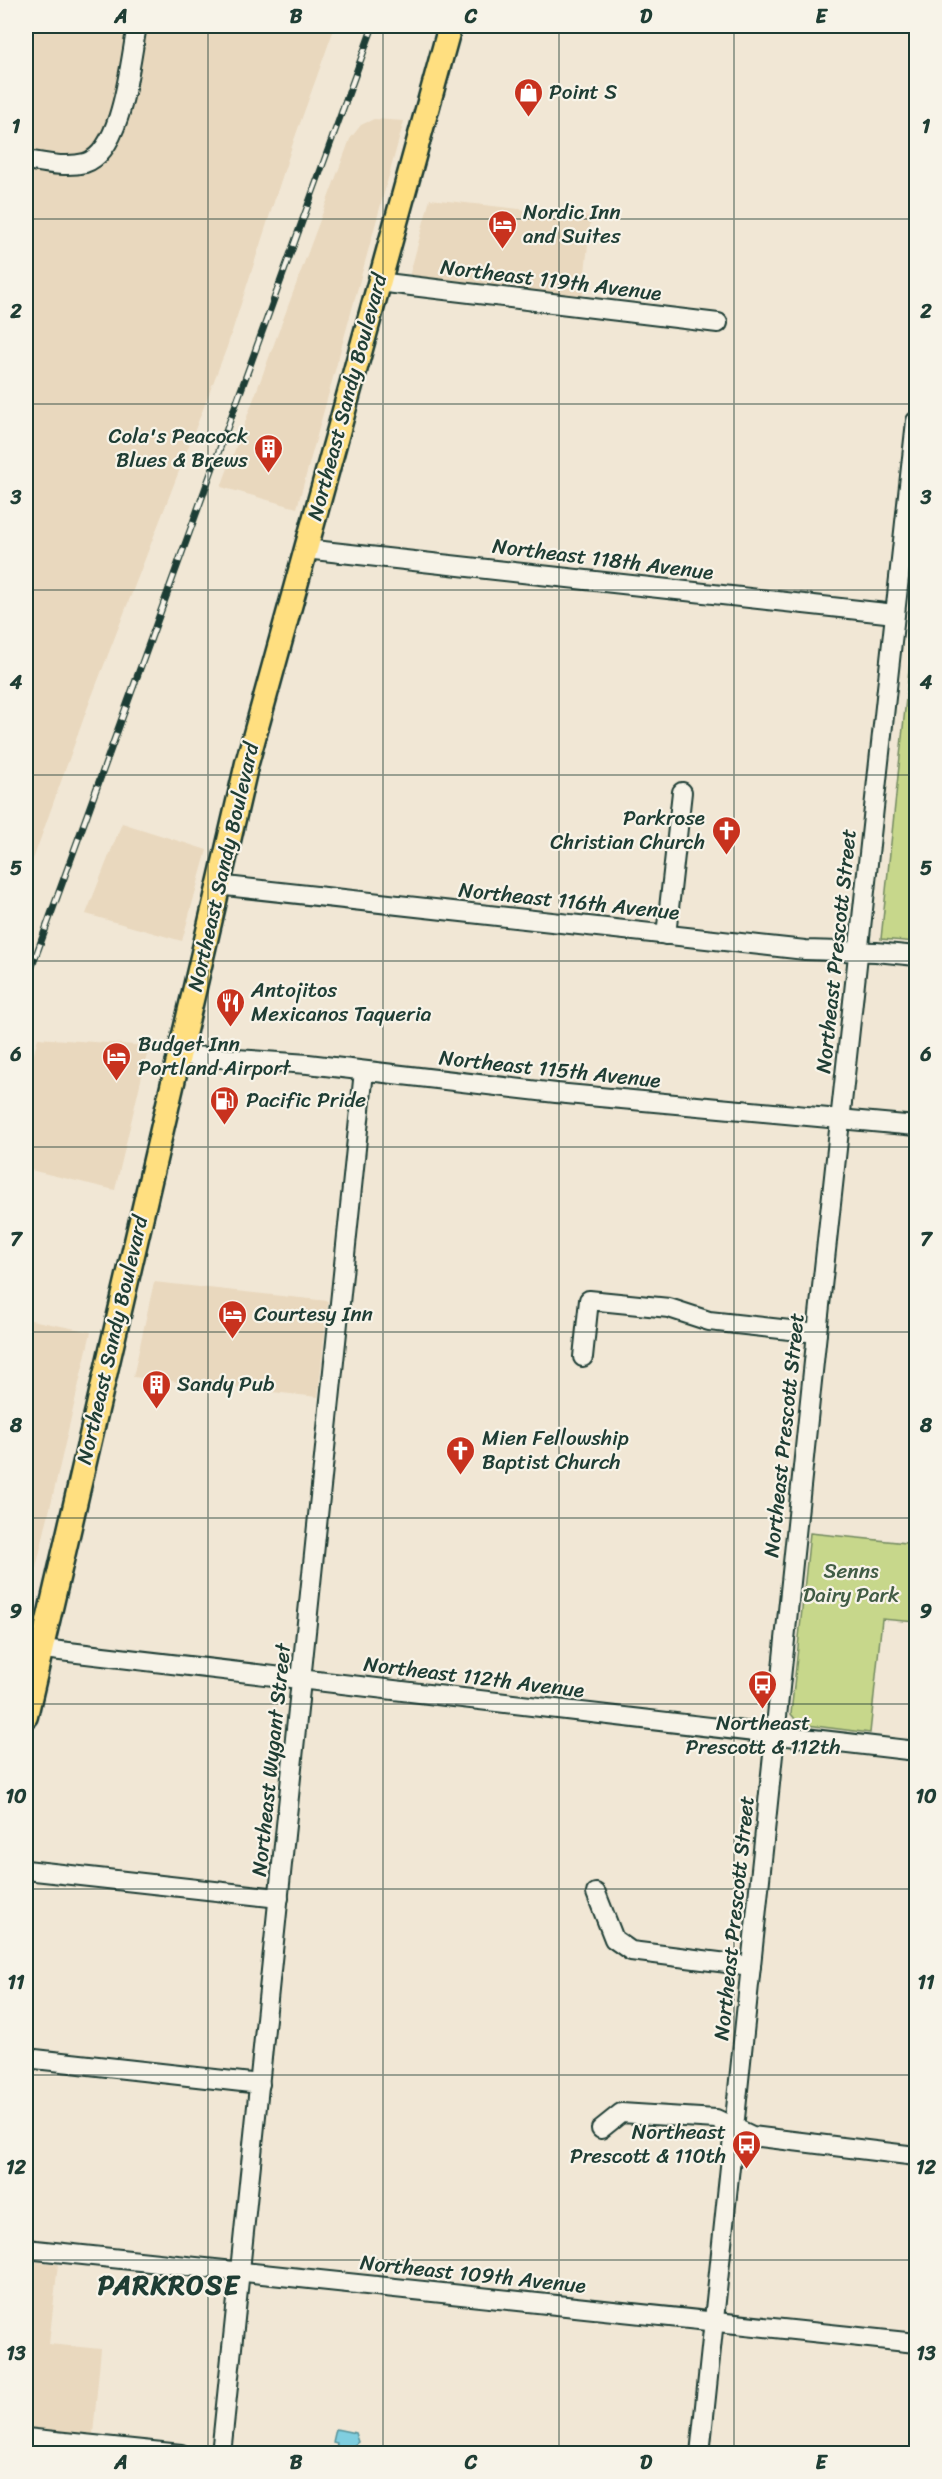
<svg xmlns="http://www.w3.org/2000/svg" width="942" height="2479" viewBox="0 0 942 2479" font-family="Sriracha,sans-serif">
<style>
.built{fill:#e9d8be}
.green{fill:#c7d78b;stroke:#738a60;stroke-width:1.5}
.water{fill:#80cedf;stroke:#59949b;stroke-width:1.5}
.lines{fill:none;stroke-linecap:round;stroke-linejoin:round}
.minor-casing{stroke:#1f3d34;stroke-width:22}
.major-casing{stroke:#1f3d34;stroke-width:27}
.minor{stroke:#f7f3e8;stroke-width:18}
.major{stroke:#ffdf80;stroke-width:22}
.rail-casing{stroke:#1f3d34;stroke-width:7}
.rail{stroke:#f7f3e8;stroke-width:4.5;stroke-dasharray:14;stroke-linecap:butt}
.grid{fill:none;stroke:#1f3d34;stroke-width:1.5;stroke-opacity:0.55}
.labels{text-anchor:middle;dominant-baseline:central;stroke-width:4.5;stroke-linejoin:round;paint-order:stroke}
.poi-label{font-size:21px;fill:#1f3d34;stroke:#f7f3e8;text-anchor:start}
.street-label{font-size:21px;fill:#1f3d34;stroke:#f7f3e8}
.park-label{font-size:21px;fill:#415c45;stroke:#f7f3e8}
.district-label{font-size:27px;font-weight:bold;letter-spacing:1.5px;fill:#1f3d34;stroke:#f7f3e8}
.neatline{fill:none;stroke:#1f3d34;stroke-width:2}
.grid-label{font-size:20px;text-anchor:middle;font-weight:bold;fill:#1f3d34}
</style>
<rect width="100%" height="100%" fill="#f1e7d5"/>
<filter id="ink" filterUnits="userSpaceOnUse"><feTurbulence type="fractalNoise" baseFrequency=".0167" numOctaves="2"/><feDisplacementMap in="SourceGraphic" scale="12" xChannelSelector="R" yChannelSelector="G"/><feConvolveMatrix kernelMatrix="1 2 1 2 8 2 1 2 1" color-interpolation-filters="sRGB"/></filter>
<g filter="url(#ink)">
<g class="built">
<polygon points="26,26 335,26 294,140 227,347 87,709 26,879"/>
<polygon points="374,119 404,121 297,508 221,487 350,139 361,125"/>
<polygon points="430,199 591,217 582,300 408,281"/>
<polygon points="122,823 207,850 182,941 86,914"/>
<polygon points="38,1038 149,1046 115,1190 26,1169 26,1084"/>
<polygon points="154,1282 328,1301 318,1397 133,1377"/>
<polygon points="26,1319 91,1332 26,1611"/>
<polygon points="26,2261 58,2264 49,2344 101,2349 93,2434 26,2427"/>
</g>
<g class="green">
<polygon points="916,603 916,942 881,939"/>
<polygon points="810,1533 916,1544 916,1622 882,1619 870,1733 799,1724 791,1714"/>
</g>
<polygon class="water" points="336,2429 355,2433 358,2442 347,2451 336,2449 337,2443 333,2442"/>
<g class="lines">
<defs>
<g id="minor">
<path d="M 26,160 C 45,163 66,168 85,163 C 123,151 130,60 137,26"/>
<polyline points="378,282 718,323"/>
<polyline points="305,549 895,614"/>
<polyline points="217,885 805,950 876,952 916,956"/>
<polyline points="666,935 682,792"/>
<polyline points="178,1055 308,1064 556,1093 916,1126"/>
<polyline points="583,1357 589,1300 669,1308 709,1321 817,1333"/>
<polyline points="26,1647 916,1751"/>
<polyline points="26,1870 279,1898"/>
<polyline points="596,1893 614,1939 631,1951 751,1966"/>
<polyline points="26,2058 260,2084"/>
<polyline points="601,2129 621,2113 716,2119 752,2136 916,2156"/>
<polyline points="26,2249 916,2343"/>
<polyline points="26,2438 181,2454"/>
<polyline points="221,2454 364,1071"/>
<polyline points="700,2454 817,1333 916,421"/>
</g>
<polyline id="major" points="26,1716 247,763 450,26"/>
</defs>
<use href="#minor" class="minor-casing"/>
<use href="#major" class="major-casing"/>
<use href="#minor" class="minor"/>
<use href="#major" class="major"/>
<defs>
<polyline id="rail" points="26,983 373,26"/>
</defs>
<use href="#rail" class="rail-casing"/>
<use href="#rail" class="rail"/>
</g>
</g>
<path class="grid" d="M 208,26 L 208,2454M 383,26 L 383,2454M 559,26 L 559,2454M 734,26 L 734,2454M 26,219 L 916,219M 26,404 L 916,404M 26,590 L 916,590M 26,775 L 916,775M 26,961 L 916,961M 26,1147 L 916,1147M 26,1332 L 916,1332M 26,1518 L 916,1518M 26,1704 L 916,1704M 26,1889 L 916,1889M 26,2075 L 916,2075M 26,2260 L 916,2260"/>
<defs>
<symbol id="shop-pin" viewBox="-11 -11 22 30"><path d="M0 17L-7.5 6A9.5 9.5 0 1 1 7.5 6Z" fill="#c8321e" stroke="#f7f3e8"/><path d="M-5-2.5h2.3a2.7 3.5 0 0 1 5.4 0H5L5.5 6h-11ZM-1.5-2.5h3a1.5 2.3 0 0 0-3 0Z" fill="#fff"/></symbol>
<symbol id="hotel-pin" viewBox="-11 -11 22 30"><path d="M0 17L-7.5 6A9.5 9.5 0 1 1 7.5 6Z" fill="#c8321e" stroke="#f7f3e8"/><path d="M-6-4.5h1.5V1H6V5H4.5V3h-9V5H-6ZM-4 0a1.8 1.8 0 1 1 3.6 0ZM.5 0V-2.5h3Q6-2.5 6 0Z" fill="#fff"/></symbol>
<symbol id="building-pin" viewBox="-11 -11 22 30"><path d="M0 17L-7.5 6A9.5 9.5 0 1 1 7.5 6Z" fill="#c8321e" stroke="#f7f3e8"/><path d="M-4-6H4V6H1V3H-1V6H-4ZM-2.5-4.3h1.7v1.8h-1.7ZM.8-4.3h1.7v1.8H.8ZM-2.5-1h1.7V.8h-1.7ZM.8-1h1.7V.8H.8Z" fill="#fff"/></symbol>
<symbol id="church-pin" viewBox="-11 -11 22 30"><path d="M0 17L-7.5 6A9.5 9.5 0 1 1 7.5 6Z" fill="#c8321e" stroke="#f7f3e8"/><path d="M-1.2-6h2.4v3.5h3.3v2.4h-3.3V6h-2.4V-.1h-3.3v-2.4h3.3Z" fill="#fff"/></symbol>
<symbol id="restaurant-pin" viewBox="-11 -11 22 30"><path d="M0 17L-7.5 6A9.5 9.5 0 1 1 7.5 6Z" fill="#c8321e" stroke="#f7f3e8"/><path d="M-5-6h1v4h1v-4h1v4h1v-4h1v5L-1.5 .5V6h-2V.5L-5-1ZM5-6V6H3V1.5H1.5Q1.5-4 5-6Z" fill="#fff"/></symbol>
<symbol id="fuel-pin" viewBox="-11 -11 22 30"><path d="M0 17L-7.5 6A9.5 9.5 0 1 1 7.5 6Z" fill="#c8321e" stroke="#f7f3e8"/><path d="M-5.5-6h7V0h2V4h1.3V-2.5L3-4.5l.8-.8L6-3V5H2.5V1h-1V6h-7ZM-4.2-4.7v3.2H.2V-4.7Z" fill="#fff"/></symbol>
<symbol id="bus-pin" viewBox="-11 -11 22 30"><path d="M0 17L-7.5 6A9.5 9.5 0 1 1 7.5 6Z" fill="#c8321e" stroke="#f7f3e8"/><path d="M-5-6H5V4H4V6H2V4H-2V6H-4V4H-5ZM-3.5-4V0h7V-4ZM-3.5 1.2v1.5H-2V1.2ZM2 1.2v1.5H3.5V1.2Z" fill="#fff"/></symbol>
</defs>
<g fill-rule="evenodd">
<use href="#shop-pin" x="512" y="76" width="33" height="45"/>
<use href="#hotel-pin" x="486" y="208" width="33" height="45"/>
<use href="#building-pin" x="252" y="432" width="33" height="45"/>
<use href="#church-pin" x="710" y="814" width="33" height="45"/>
<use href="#restaurant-pin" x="214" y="986" width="33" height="45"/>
<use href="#hotel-pin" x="100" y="1040" width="33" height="45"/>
<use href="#fuel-pin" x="208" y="1084" width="33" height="45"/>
<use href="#hotel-pin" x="216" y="1298" width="33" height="45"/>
<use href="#building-pin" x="140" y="1368" width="33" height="45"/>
<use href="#church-pin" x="444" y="1434" width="33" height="45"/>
<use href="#bus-pin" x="746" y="1668" width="33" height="45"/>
<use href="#bus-pin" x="730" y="2128" width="33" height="45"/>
</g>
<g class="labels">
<g class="poi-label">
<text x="549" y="92">Point S</text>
<text x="523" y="212">Nordic Inn<tspan x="523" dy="24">and Suites</tspan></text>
<text x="248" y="436" text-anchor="end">Cola's Peacock<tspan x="248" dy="24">Blues &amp; Brews</tspan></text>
<text x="705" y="818" text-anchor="end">Parkrose<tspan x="705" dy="24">Christian Church</tspan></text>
<text x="251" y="990">Antojitos<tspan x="251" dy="24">Mexicanos Taqueria</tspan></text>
<text x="138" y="1044">Budget Inn<tspan x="138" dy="24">Portland Airport</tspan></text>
<text x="246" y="1100">Pacific Pride</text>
<text x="254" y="1314">Courtesy Inn</text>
<text x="177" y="1384">Sandy Pub</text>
<text x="482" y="1438">Mien Fellowship<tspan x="482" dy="24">Baptist Church</tspan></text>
<text x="763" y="1723" text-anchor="middle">Northeast<tspan x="763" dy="24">Prescott &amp; 112th</tspan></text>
<text x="726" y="2132" text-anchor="end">Northeast<tspan x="726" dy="24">Prescott &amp; 110th</tspan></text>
</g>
<g class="street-label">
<text transform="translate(551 280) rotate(7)">Northeast 119th Avenue</text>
<text transform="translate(347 397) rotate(-75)">Northeast Sandy Boulevard</text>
<text transform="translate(603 559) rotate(7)">Northeast 118th Avenue</text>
<text transform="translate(223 867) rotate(-77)">Northeast Sandy Boulevard</text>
<text transform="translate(569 901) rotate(6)">Northeast 116th Avenue</text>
<text transform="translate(836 951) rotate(-84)">Northeast Prescott Street</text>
<text transform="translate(550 1069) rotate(6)">Northeast 115th Avenue</text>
<text transform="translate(112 1340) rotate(-77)">Northeast Sandy Boulevard</text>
<text transform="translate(784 1435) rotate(-84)">Northeast Prescott Street</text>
<text transform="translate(474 1677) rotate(7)">Northeast 112th Avenue</text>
<text transform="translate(271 1760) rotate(-84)">Northeast Wygant Street</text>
<text transform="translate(734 1918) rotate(-84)">Northeast Prescott Street</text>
<text transform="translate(473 2274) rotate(6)">Northeast 109th Avenue</text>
</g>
<g class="park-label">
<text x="851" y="1571">Senns<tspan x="851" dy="24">Dairy Park</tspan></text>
</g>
<g class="district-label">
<text x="169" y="2285">PARKROSE</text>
</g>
</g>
<rect width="942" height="2479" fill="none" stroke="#f7f3e8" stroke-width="66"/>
<rect x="33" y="33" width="876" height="2413" class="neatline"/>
<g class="grid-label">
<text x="121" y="23">A</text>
<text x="296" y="23">B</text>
<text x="471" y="23">C</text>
<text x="646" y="23">D</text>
<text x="821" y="23">E</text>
<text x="16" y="133">1</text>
<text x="926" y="133">1</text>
<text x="16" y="318">2</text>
<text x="926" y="318">2</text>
<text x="16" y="504">3</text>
<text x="926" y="504">3</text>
<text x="16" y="689">4</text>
<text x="926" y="689">4</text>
<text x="16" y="875">5</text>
<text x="926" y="875">5</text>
<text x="16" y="1061">6</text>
<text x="926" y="1061">6</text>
<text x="16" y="1246">7</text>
<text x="926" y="1246">7</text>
<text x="16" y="1432">8</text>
<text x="926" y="1432">8</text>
<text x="16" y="1618">9</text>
<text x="926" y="1618">9</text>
<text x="16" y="1803">10</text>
<text x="926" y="1803">10</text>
<text x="16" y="1989">11</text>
<text x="926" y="1989">11</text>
<text x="16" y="2174">12</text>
<text x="926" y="2174">12</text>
<text x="16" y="2360">13</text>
<text x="926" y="2360">13</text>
<text x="121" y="2469">A</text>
<text x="296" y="2469">B</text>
<text x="471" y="2469">C</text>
<text x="646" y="2469">D</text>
<text x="821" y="2469">E</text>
</g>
</svg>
